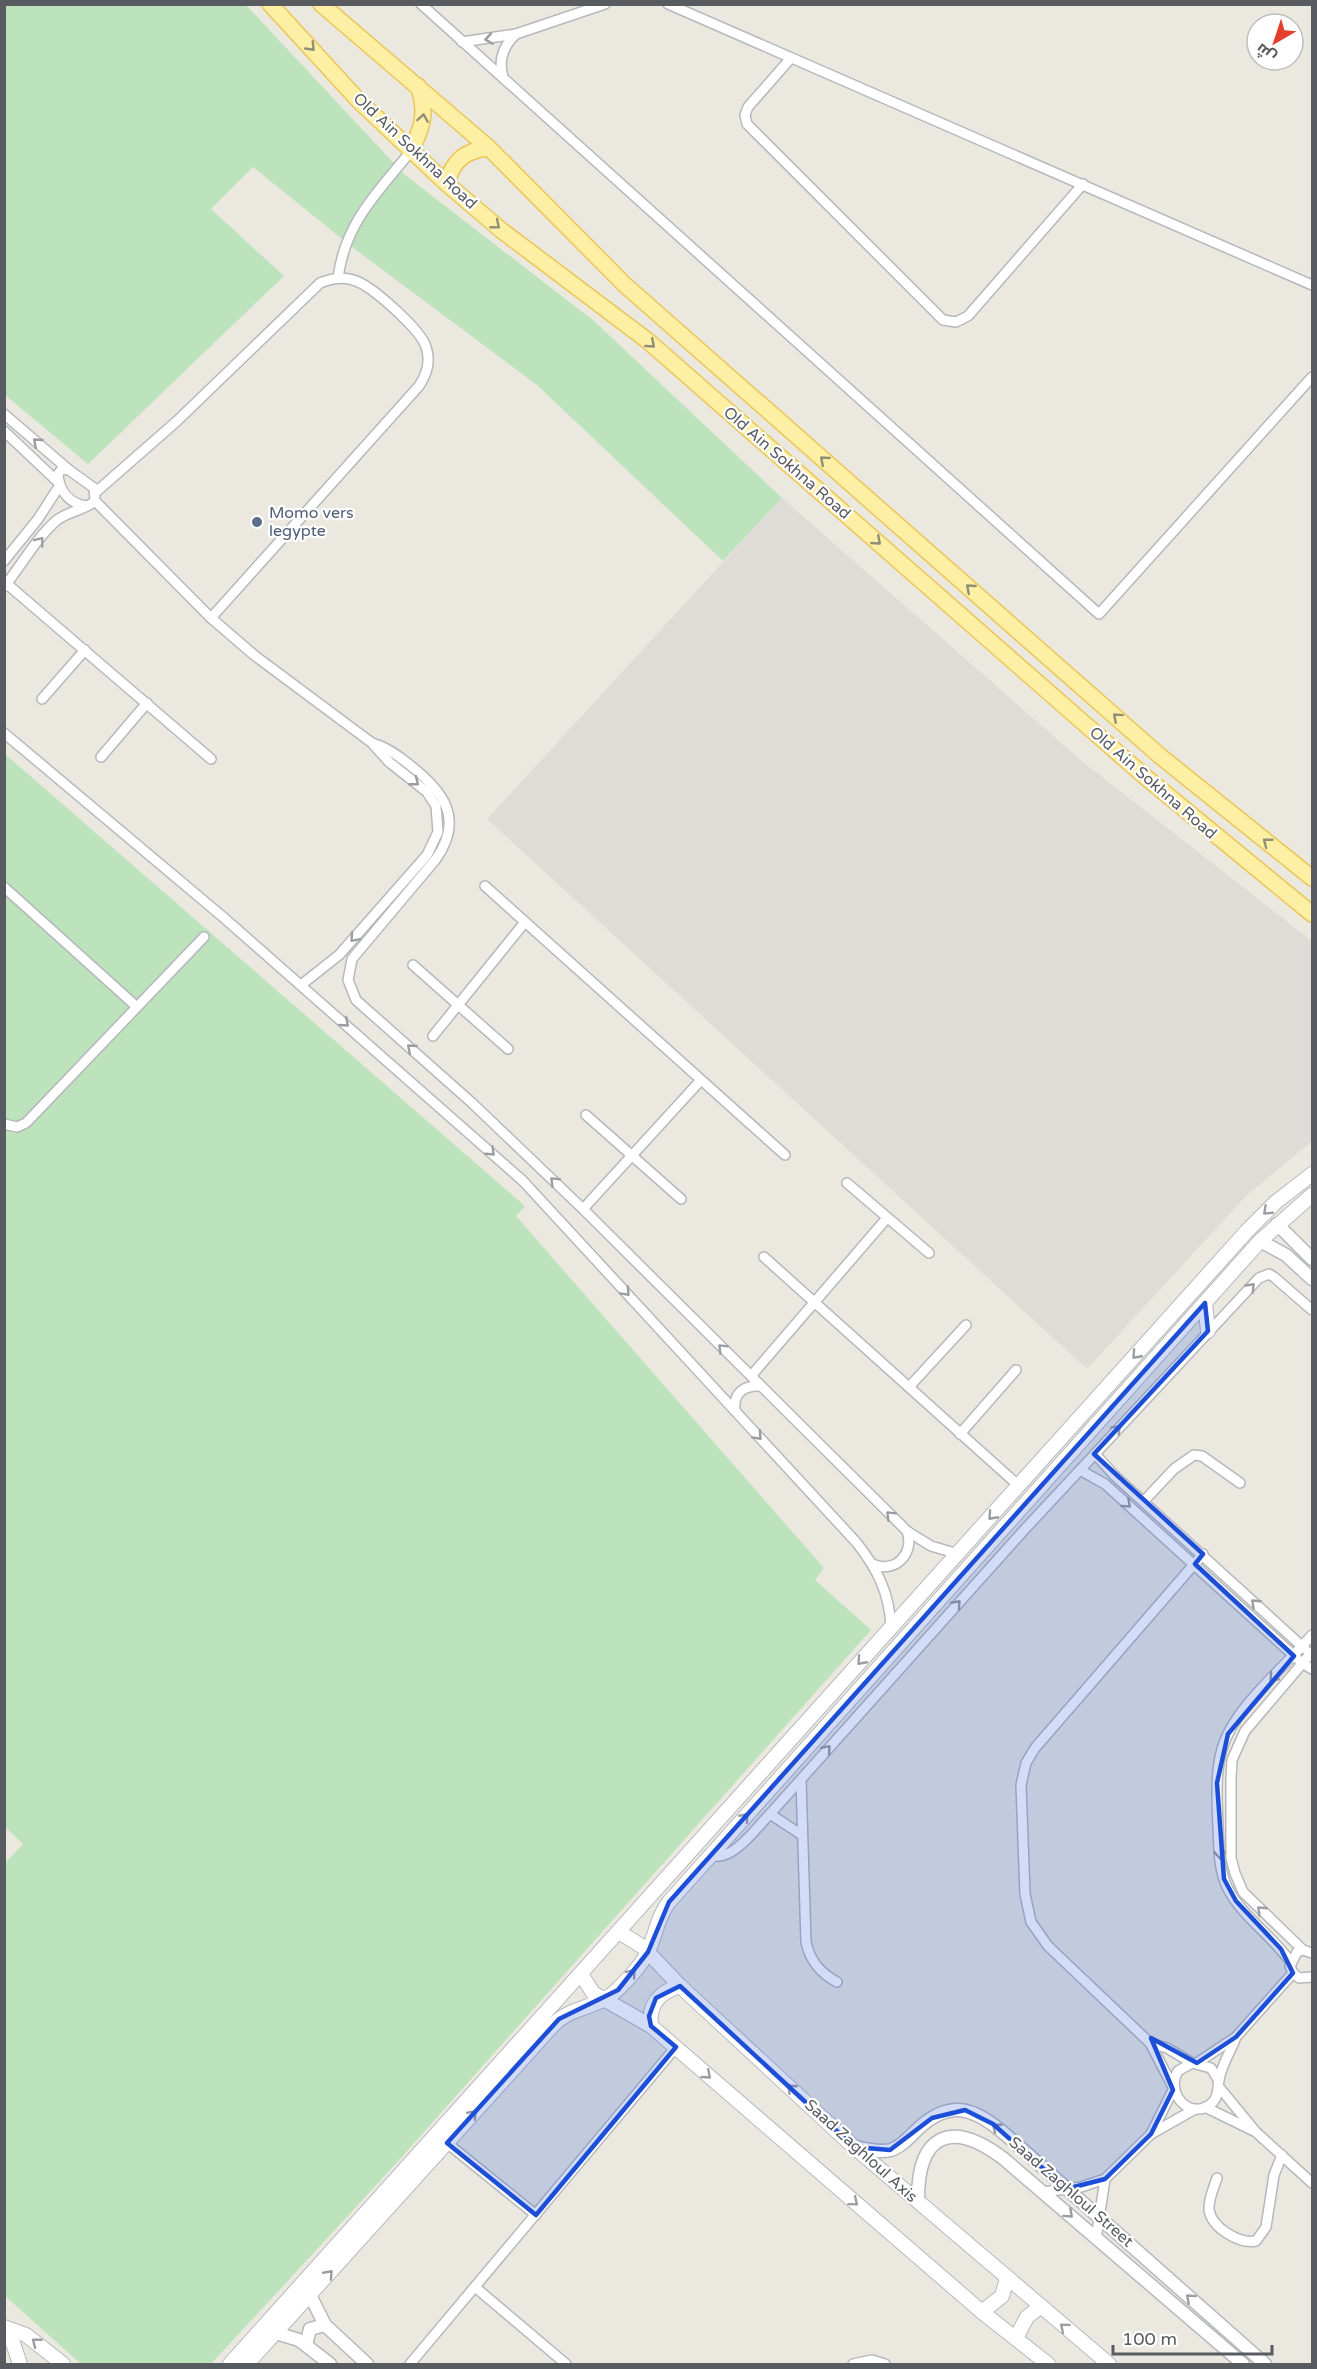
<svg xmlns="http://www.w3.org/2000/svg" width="1317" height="2369" viewBox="0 0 1317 2369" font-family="'Varela Round',Cairo,sans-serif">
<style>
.industrial{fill:#dfdcd7}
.green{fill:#bce3bc}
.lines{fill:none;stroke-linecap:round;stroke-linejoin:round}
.minor-casing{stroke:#b5b8bc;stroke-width:12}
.tertiary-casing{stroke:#b5b8bc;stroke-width:15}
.secondary-casing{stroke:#b5b9be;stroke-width:16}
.primary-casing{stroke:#edc557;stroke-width:18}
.minor{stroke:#fff;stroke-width:9}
.tertiary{stroke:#fff;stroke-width:12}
.secondary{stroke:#fff;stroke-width:14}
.primary{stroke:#fdefa3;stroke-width:15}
.oneway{stroke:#9b9da0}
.oneway2{stroke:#928f77}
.marked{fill:#1d4ed8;fill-opacity:0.2;stroke:#1d4ed8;stroke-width:4.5;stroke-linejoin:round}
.service-dot{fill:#5c6f8a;stroke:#fff;stroke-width:2}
.labels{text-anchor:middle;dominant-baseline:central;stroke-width:4.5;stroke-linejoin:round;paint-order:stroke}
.street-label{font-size:16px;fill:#585c60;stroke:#fff}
.service-label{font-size:16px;fill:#4e5e75;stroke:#fff;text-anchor:start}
</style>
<rect width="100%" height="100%" fill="#ebe9df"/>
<polygon class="industrial" points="782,498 1083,762 1312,941 1312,1141 1246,1196 1087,1369 487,819"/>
<g class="green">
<polygon points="4,5 246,5 405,175 594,321 782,498 723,561 537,385 352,247 253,167 211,209 284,276 88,464 5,395"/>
<polygon points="5,754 525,1206 516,1216 824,1568 815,1580 871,1630 391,2169 211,2364 81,2364 5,2296 4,1864 23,1844 4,1826"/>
</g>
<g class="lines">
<defs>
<g id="minor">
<polyline points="421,4 1099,614 1312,377"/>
<polyline points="668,4 1312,285"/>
<polyline points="462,42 516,34 605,4"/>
<polyline points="791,58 748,107 745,115 747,124 943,320 956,322 968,316 1083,184"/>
<path d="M 503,77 C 498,60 503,46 516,34"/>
<path d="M 338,278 C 345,223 377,193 411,151"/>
<polyline points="4,414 69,470"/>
<polyline points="4,431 59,483"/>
<path d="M 96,492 L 177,421 L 320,283 C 332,278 344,276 356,281 C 373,287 421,330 426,347 C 431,361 427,374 419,386 L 211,618"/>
<polyline points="95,501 211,618 254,655 372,743 389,762 427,792 436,806 438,832 427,855 339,955 301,985"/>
<polyline points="4,561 38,519 60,485"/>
<polyline points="7,584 211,759"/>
<path d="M 4,587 C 21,566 37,537 57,520 C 69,511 85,510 95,501 L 94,488 L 69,470 L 62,469 L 58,474 C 59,491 69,503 86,506"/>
<polyline points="42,699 85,650"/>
<path d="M 4,733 L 223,917 L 523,1181 L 856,1542 C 877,1568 890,1594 891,1628"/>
<path d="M 372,743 C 387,747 399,756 411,766 C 444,792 464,819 436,859 L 352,959 L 348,980 L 356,1000 L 471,1102 L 583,1209 L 907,1531 L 931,1546 L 958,1554"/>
<polyline points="101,757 147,703"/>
<polyline points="485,886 785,1155"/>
<polyline points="4,887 137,1007"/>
<polyline points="413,965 508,1049"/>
<polyline points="433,1036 525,922"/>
<polyline points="586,1115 681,1199"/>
<polyline points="4,1124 17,1127 26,1123 204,937"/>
<polyline points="847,1183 929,1253"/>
<polyline points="583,1209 701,1080"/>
<polyline points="764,1257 1019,1486"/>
<polyline points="751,1376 887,1218"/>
<polyline points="909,1387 966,1325"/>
<path d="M 735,1410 C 733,1392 745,1385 761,1386"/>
<polyline points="960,1434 1016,1370"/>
<polyline points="1095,1454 1115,1476 1305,1649"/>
<polyline points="1080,1470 1105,1484 1302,1663 1312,1669"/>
<polyline points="1144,1501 1174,1469 1194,1455 1202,1456 1240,1483"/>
<path d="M 872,1564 C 895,1574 915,1554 907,1531"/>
<path d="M 801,1780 L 806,1942 C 810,1961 820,1973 837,1982"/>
<polyline points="770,1814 802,1835"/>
<path d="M 711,1855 C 732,1863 756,1828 770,1814 L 1025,1529 L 1259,1278 L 1269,1274 L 1274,1277 L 1312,1310"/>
<polyline points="1303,1950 1243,1892 1235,1873 1231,1858 1231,1778 1232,1760 1245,1731 1312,1652"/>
<polyline points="1312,1953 1303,1950 1297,1952 1290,1966 1293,1973 1299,1978 1312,1977"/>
<path d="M 1290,1961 C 1272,1936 1242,1916 1228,1889 C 1218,1869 1219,1847 1218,1826 C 1217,1801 1215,1773 1222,1749 C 1234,1707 1285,1667 1312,1635"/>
<polyline points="1150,2043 1167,2048 1192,2063"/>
<polyline points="1197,2063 1236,2037 1293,1973"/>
<path d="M 1219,2081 L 1211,2068 L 1192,2063 L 1178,2071 C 1164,2094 1192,2123 1213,2102 C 1219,2095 1217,2089 1219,2080 C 1221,2066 1231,2051 1236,2037"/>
<polyline points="1173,2087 1150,2043 1048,1946 1031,1922 1025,1894 1021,1785 1026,1763 1035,1748 1203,1554"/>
<polyline points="1219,2087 1256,2132 1312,2183"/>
<polyline points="1205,2107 1254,2131"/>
<polyline points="1151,2134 1173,2090"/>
<polyline points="447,2143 536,2215"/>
<path d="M 1217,2178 C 1214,2187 1208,2200 1209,2210 C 1212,2228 1239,2244 1256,2241 L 1266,2227 L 1274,2175 L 1282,2155"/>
<polyline points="1043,2192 1081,2187 1105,2179 1151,2134 1195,2109"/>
<polyline points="1096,2239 1105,2179"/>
<polyline points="475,2287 566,2364"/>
<polyline points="410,2364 676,2047"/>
<polyline points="853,2364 872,2360 885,2364"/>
</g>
<g id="tertiary">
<polyline points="1277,1224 1312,1259"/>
<polyline points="1260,1241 1286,1255 1312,1279"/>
<path d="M 854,2147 C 866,2149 879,2153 891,2150 C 903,2146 911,2135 920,2127 C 953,2098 977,2110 1006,2135 L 1265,2364"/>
<path d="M 918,2202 C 917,2135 950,2118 1004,2159 L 1243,2364"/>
<polyline points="310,2295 325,2325 367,2364"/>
<polyline points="276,2333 299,2340 330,2364"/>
<polyline points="306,2345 310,2329 325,2325"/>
</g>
<g id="secondary">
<polyline points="1205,1303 1208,1331"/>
<polyline points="619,1932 643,1947 680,1986 854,2147 1109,2364"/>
<polyline points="581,1974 593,1993 651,2026 982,2312 1048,2364"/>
<path d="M 651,2026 C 648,2004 660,1992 680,1986"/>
<polyline points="982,2312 1002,2296 1007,2279"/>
<polyline points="4,2327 26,2335 63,2364"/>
<polyline points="4,2332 13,2343 20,2364"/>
<polyline points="1016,2338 1027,2317 1040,2307"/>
<polyline points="230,2364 1246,1232 1276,1202 1312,1174"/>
<path d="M 247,2364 L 554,2024 C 572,2006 600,2008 618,1989 C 629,1978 643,1964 649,1949 C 656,1933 658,1916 669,1902 L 1260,1241 L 1312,1195"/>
</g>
<g id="primary">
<polyline points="270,4 359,101 447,184 501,230 648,341 1143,775 1312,914"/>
<polyline points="321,4 489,148 625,285 1160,756 1312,878"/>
<path d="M 411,151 C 422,128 428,112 418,86"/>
<path d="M 447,184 C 452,161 465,150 489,148"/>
</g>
</defs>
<use href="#minor" class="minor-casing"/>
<use href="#tertiary" class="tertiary-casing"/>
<use href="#secondary" class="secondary-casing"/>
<use href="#primary" class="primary-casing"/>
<use href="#minor" class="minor"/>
<use href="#tertiary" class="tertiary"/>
<use href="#secondary" class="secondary"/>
<use href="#primary" class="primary"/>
</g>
<defs><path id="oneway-chevron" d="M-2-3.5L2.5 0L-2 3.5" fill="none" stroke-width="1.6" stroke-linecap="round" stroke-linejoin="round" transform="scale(1.5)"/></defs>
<g class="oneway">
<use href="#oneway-chevron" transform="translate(489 39) rotate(171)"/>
<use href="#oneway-chevron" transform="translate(37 442) rotate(-139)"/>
<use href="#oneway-chevron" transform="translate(40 541) rotate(-52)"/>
<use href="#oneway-chevron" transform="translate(415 782) rotate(38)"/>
<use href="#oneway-chevron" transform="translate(354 938) rotate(131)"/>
<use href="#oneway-chevron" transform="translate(345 1023) rotate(41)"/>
<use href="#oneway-chevron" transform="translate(411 1048) rotate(-139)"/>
<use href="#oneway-chevron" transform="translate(491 1152) rotate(43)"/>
<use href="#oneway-chevron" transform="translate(554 1181) rotate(-136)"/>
<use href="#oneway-chevron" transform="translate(1267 1211) rotate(137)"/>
<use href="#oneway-chevron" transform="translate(1251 1287) rotate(-46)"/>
<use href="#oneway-chevron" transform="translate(626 1292) rotate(47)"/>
<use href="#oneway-chevron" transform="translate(722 1348) rotate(-135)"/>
<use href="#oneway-chevron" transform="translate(1136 1355) rotate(132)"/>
<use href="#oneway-chevron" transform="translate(1117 1429) rotate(-47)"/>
<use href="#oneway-chevron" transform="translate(758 1436) rotate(47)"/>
<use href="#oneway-chevron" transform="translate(1127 1504) rotate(42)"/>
<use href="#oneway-chevron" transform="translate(890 1515) rotate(-135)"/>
<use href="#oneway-chevron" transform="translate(992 1516) rotate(132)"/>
<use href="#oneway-chevron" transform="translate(1255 1603) rotate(-137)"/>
<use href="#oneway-chevron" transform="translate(957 1604) rotate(-48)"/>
<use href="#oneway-chevron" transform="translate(861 1661) rotate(132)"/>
<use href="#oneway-chevron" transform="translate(1273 1678) rotate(133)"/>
<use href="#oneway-chevron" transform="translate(827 1749) rotate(-49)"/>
<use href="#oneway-chevron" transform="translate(745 1817) rotate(-48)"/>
<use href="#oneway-chevron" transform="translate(1220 1855) rotate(86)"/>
<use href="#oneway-chevron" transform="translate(1261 1910) rotate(-136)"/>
<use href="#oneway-chevron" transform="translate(632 1973) rotate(-50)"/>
<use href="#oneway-chevron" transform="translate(707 2075) rotate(41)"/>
<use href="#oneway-chevron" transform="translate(791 2088) rotate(-137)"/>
<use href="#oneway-chevron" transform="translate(473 2114) rotate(-48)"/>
<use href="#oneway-chevron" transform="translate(996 2127) rotate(-141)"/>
<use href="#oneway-chevron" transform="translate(854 2202) rotate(40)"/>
<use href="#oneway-chevron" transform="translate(1069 2214) rotate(42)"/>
<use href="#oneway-chevron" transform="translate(329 2274) rotate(-48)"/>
<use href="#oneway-chevron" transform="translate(1190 2298) rotate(-138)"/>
<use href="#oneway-chevron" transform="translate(1064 2327) rotate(-140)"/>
<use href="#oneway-chevron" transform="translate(36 2342) rotate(-142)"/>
</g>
<g class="oneway2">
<use href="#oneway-chevron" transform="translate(311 47) rotate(46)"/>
<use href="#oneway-chevron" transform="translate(423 118) rotate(-81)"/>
<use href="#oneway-chevron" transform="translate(496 225) rotate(39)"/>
<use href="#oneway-chevron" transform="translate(651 344) rotate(41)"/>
<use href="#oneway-chevron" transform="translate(824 460) rotate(-139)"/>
<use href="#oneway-chevron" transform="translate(877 541) rotate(41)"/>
<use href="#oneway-chevron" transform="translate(970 588) rotate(-139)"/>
<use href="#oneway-chevron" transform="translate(1117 717) rotate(-138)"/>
<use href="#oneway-chevron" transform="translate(1267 842) rotate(-142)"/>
</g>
<path class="marked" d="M 1205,1303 L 1208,1331 L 1094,1454 L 1203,1554 L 1195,1564 L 1294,1656 L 1228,1734 L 1217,1783 L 1224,1879 L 1236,1901 L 1281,1949 L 1293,1973 L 1236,2037 L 1197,2063 L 1151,2038 L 1173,2090 L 1151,2134 L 1105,2179 L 1066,2189 L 993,2124 L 965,2110 L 932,2118 L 890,2150 L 854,2147 L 680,1986 L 656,1998 L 649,2016 L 651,2026 L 676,2047 L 536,2215 L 447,2143 L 559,2019 L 618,1990 L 648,1952 L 669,1902 Z"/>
<circle class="service-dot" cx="257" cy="522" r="6"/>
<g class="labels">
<g class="street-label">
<text transform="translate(415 151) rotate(43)">Old Ain Sokhna Road</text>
<text transform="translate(787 463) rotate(41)">Old Ain Sokhna Road</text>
<text transform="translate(1153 783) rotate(41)">Old Ain Sokhna Road</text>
<text transform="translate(861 2151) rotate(42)">Saad Zaghloul Axis</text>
<text transform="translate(1071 2192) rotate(41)">Saad Zaghloul Street</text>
</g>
<g class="service-label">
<text x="269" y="513">Momo vers<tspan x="269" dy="18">legypte</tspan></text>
</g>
</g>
<rect width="1317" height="2369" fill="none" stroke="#585c60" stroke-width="12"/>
<g transform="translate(1275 42) rotate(219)"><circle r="28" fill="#ffffff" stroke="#bcbebf" stroke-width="1.5"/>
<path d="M0-4.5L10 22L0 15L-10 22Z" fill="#e43e2d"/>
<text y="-9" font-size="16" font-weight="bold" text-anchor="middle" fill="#585c60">ش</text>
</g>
<path d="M1113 2345v9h159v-9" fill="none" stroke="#585c60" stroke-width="3"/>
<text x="1122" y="2345" font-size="18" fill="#585c60" stroke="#ffffff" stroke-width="4.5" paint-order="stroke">100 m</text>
</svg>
